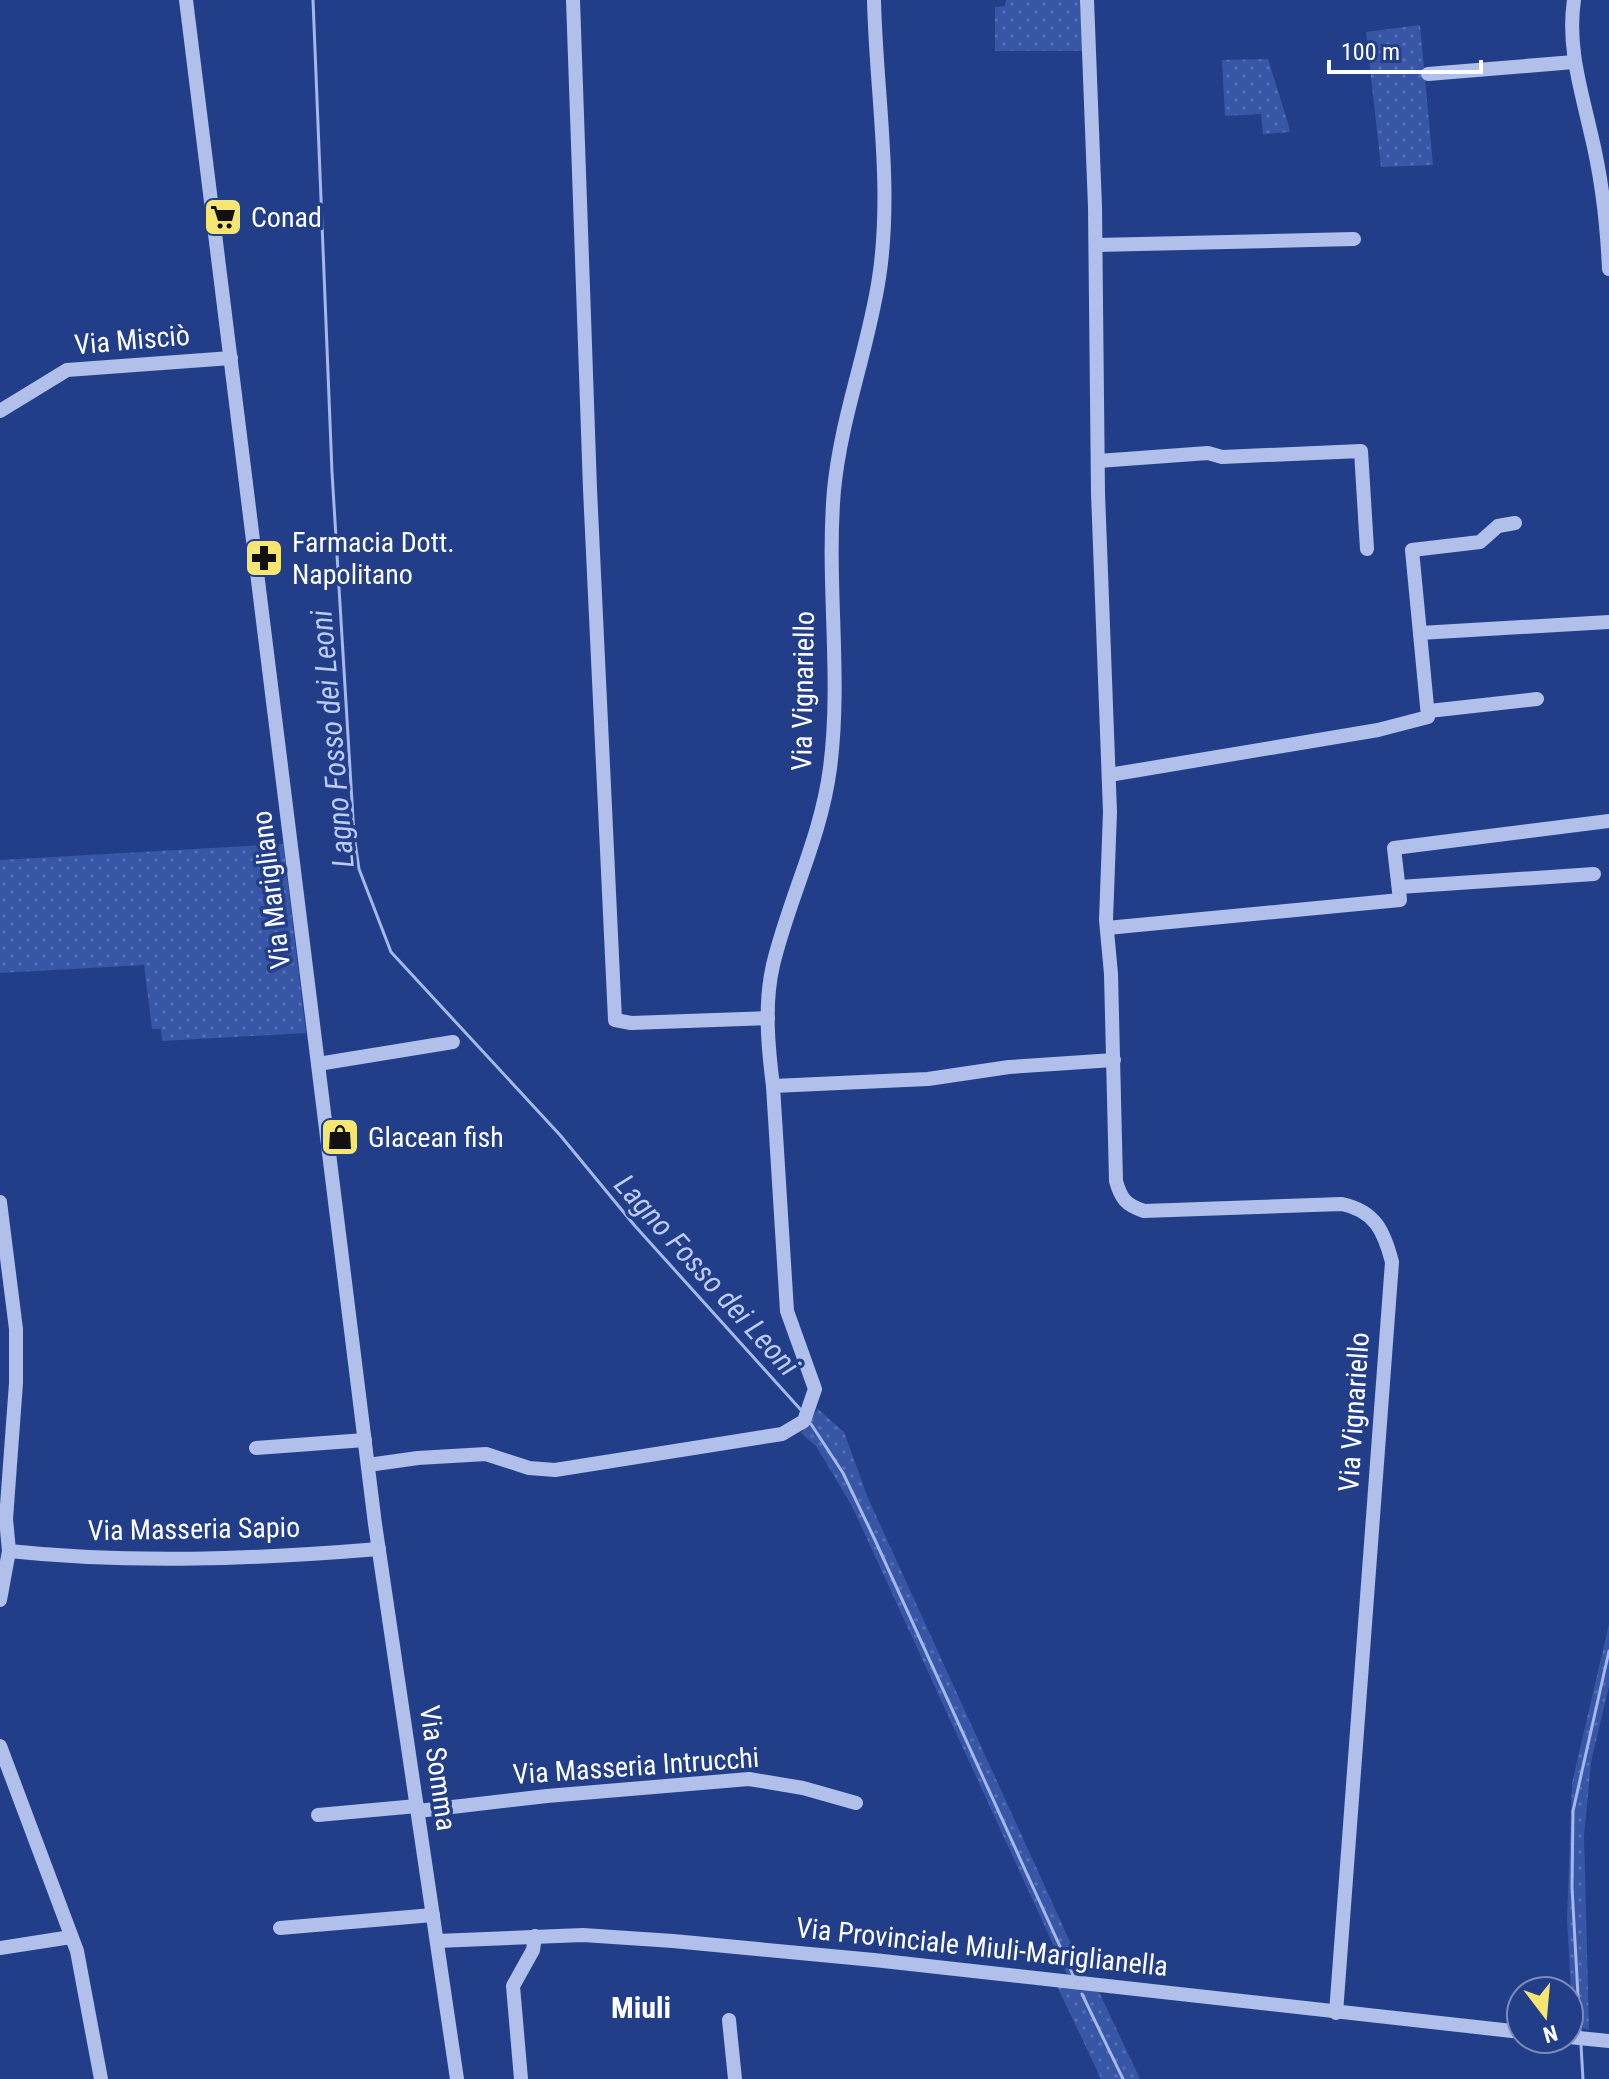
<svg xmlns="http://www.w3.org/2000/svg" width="1609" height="2079" viewBox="0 0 1609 2079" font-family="'Roboto Condensed',sans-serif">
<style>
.grass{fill:url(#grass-dots)}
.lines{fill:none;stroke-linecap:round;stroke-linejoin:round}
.stream{stroke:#a4b8eb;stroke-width:3}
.minor{stroke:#b0c0ea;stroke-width:14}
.labels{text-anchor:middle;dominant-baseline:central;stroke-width:7;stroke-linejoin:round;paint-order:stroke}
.poi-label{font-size:28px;fill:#fff;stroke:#233e89;text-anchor:start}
.street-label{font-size:28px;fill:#fff;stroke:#233e89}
.water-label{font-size:30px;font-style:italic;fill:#bbcbf1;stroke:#233e89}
.neighbourhood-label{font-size:30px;font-weight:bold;fill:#fff;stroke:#233e89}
</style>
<defs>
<pattern id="grass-dots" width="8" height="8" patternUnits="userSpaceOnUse" patternTransform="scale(2)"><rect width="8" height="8" fill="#3756a6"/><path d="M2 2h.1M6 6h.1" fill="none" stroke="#556fb3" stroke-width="1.8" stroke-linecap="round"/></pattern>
</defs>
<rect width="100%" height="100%" fill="#233e89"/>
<g class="grass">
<polygon points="1006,0 1080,0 1083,51 995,51 995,7 1005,6"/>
<polygon points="1420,25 1433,165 1381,167 1366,32"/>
<polygon points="1268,59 1288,123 1290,132 1263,134 1261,114 1225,116 1222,60"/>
<polygon points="283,844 306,1033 162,1041 161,1029 152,1029 144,965 0,973 0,860"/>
<polygon points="818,1409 844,1432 868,1498 1087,1979 1068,1977 852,1506 816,1446 801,1433"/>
<polygon points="1609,1624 1609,1686 1591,1762 1584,1836 1589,2030 1573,2025 1567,1919 1572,1783"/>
<polygon points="1057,1986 1099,1992 1140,2079 1101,2079"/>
</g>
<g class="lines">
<g class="stream">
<polyline points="313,0 332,472 354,835 359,869 391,952 560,1135 635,1226 801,1410"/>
<polyline points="811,1424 843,1473 875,1540 1073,1975"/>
<polyline points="1082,1994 1123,2079"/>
<polyline points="1580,2032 1572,1887 1573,1811 1609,1651"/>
<polyline points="1581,2045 1583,2079"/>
</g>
<g class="minor">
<polyline points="186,0 375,1524 457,2079"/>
<polyline points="573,0 590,489 615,1020 631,1023 768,1018"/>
<path d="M 874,0 C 876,92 893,186 879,278 C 868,350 841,417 834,490 C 826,583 842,676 830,768 C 821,838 789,898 773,965 C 764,1004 768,1047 773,1086 L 928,1079 L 1009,1067 L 1114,1060"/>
<path d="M 1087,0 L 1095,207 L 1098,493 L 1110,812 L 1106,920 L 1111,974 L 1116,1181 C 1121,1199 1126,1205 1144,1211 L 1342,1204 C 1375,1211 1384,1231 1392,1262 L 1336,2013"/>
<path d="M 1574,0 C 1567,47 1581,89 1591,134 C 1602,179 1607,224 1609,269"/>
<polyline points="1428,74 1574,62"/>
<polyline points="1096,245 1354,239"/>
<polyline points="0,411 67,370 231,358"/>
<polyline points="1098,461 1208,453 1222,457 1361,451 1367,549"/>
<polyline points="1420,633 1609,622"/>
<polyline points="1429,711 1537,699"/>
<polyline points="1109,775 1378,730 1428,717 1412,550 1480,542 1498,526 1515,523"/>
<polyline points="1399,887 1594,874"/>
<polyline points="1107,928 1400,900 1394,848 1609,821"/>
<polyline points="318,1064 453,1042"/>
<polyline points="0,1202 16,1329 16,1383 6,1519 9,1551 0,1600"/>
<polyline points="256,1448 365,1440"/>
<polyline points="368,1465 418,1458 486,1454 529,1468 555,1470 782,1434 804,1421 815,1389 787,1311 773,1086"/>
<path d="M 9,1551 C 132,1564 256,1559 379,1549"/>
<polyline points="0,1746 77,1951 101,2079"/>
<polyline points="418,1811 547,1796 749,1779 803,1788 856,1803"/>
<polyline points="318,1815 417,1806"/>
<polyline points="280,1928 433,1915"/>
<polyline points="437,1941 583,1935 673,1941 874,1960 1521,2032"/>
<polyline points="0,1948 71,1937"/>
<polyline points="729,2020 735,2079"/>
<polyline points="1569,2037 1609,2041"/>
<polyline points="521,2079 513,1986 533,1950 535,1936"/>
</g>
</g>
<defs>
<symbol id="supermarket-square" viewBox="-11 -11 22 22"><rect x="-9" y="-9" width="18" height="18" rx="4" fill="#f5e672" stroke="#233e89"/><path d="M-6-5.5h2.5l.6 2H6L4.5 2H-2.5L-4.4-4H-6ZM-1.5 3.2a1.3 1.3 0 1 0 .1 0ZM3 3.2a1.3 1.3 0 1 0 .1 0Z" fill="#111"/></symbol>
<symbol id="pharmacy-square" viewBox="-11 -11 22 22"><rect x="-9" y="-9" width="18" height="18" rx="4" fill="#f5e672" stroke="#233e89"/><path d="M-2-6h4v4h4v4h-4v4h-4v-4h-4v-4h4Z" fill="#111"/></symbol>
<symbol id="shop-square" viewBox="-11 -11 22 22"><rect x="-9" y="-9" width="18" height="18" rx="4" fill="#f5e672" stroke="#233e89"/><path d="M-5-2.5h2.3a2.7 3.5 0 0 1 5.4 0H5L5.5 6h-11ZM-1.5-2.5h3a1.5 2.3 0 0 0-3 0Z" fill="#111"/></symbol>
</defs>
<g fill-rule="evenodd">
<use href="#supermarket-square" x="201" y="195" width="44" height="44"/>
<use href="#pharmacy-square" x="242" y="536" width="44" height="44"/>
<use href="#shop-square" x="318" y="1115" width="44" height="44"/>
</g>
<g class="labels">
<g class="poi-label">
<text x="251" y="217">Conad</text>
<text x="292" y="542">Farmacia Dott.<tspan x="292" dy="32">Napolitano</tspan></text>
<text x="368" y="1137">Glacean fish</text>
</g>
<g class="street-label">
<text transform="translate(132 340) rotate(-5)">Via Misciò</text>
<text transform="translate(803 691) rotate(-89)">Via Vignariello</text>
<text transform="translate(271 890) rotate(-97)">Via Marigliano</text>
<text transform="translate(1354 1412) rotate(-86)">Via Vignariello</text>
<text transform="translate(194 1529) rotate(-1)">Via Masseria Sapio</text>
<text transform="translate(636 1766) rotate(-4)">Via Masseria Intrucchi</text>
<text transform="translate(438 1768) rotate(82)">Via Somma</text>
<text transform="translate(982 1947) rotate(6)">Via Provinciale Miuli-Mariglianella</text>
</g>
<g class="water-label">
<text transform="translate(332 739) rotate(-95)">Lagno Fosso dei Leoni</text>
<text transform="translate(707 1275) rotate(48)">Lagno Fosso dei Leoni</text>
</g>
<g class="neighbourhood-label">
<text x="641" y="2007">Miuli</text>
</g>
</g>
<g transform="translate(1545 2015) rotate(164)"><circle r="38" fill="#233e89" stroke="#7b8bb8" stroke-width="2"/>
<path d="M0-6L14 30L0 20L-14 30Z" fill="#f5e672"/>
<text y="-12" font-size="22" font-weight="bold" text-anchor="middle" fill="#ffffff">N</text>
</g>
<path d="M1329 60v12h152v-12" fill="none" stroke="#ffffff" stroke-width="4"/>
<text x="1341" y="60" font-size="24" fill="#ffffff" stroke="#233e89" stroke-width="6" paint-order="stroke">100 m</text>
</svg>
